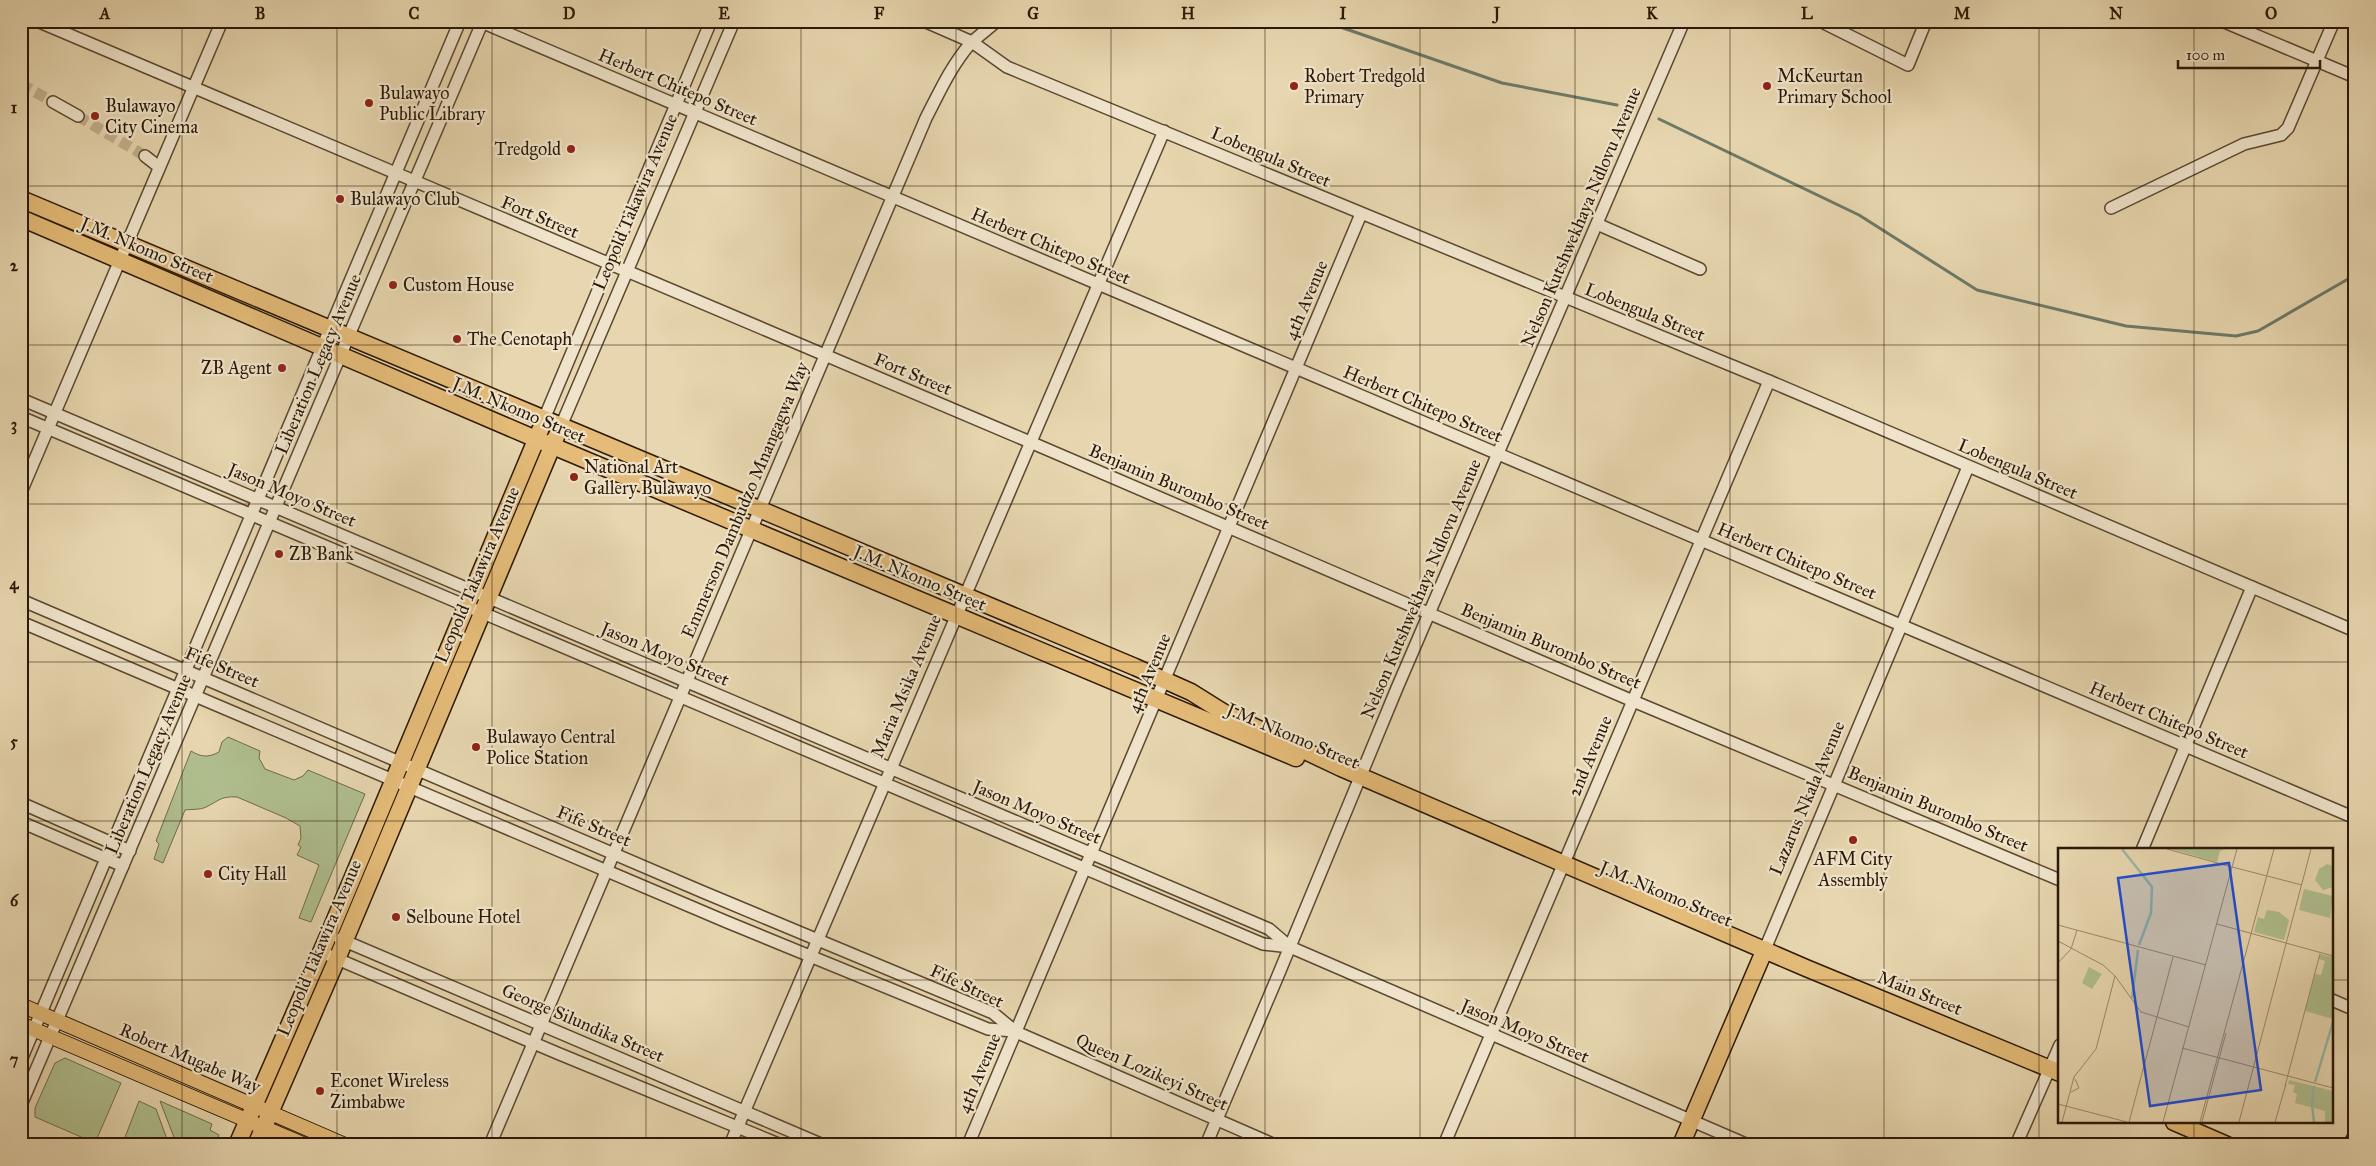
<svg xmlns="http://www.w3.org/2000/svg" width="2376" height="1166" viewBox="0 0 2376 1166" font-family="'IM FELL Great Primer',serif">
<style>
.green{fill:#b0bf8f;stroke:#6e6c4a}
.lines{fill:none;stroke-linecap:round;stroke-linejoin:round}
.stream{stroke:#6c7967;stroke-width:3}
.minor-tunnel{stroke:#c1b08d;stroke-width:11;stroke-dasharray:11 5.5;stroke-linecap:butt}
.minor-casing{stroke:#5a4830;stroke-width:14}
.major-casing{stroke:#2b1806;stroke-width:16}
.highway-casing{stroke:#2b1806;stroke-width:19}
.minor{stroke:#efe4cb;stroke-width:11}
.major{stroke:#e4bb78;stroke-width:14}
.highway{stroke:#e4bb78;stroke-width:16}
.grid{fill:none;stroke:#2b1806;stroke-width:1;stroke-opacity:0.55}
.poi-dot{fill:#8f2418;stroke:#efe4cb;stroke-width:2}
.labels{text-anchor:middle;dominant-baseline:central;stroke-width:4.5;stroke-linejoin:round;paint-order:stroke}
.poi-label{font-size:18px;fill:#2b1806;stroke:#efe4cb;text-anchor:start}
.street-label{font-size:18px;fill:#2b1806;stroke:#efe4cb}
.inset-river{fill:none;stroke:#97b9a7;stroke-width:2.5}
.inset-road{fill:none;stroke:#9c8a6b;stroke-width:1}
.view{fill:#1d4ed8;fill-opacity:0.15;stroke:#1d4ed8;stroke-width:2.5}
.inset-edge{fill:none;stroke:#2b1806;stroke-width:2.5}
.neatline{fill:none;stroke:#2b1806;stroke-width:2}
.grid-label{font-size:16px;text-anchor:middle;font-weight:bold;fill:#2b1806}
</style>
<rect width="100%" height="100%" fill="#e7d6af"/>
<filter id="stains"><feTurbulence type="fractalNoise" baseFrequency=".004" numOctaves="4"/><feColorMatrix values="0 0 0 0 .2 0 0 0 0 .09 0 0 0 0 .02 0 0 0 .5 -.17"/></filter>
<radialGradient id="worn" r=".72"><stop offset=".6" stop-color="#630" stop-opacity="0"/><stop offset="1" stop-color="#630" stop-opacity=".3"/></radialGradient>
<g class="green">
<path d="M 228,737 L 260,751 L 259,758 L 265,769 L 294,780 L 303,776 L 308,770 L 365,794 L 311,922 L 299,918 L 319,865 L 297,855 L 301,847 L 298,845 L 301,838 L 300,826 L 286,818 L 237,797 C 220,796 219,801 206,807 C 201,810 191,809 185,810 L 163,863 L 154,859 L 159,844 L 156,841 L 191,751 C 201,757 208,758 219,752 L 222,742 Z"/>
<polygon points="65,1058 121,1083 95,1143 35,1117 35,1108 55,1063"/>
<polygon points="139,1101 156,1109 169,1145 122,1145"/>
<polygon points="160,1101 212,1124 210,1130 219,1135 215,1145 177,1145"/>
</g>
<g class="lines">
<g class="stream">
<polyline points="1323,21 1502,83 1617,105"/>
<polyline points="1659,119 1859,215 1977,290 2126,326 2236,336 2258,331 2355,275"/>
</g>
<g class="minor-tunnel">
<polyline points="21,84 53,102"/>
<polyline points="78,116 145,156"/>
</g>
<defs>
<g id="minor">
<polyline points="37,21 1030,442 1633,701 2060,880"/>
<polyline points="479,21 2355,818"/>
<polyline points="924,21 972,42 1007,67 1769,381 2355,631"/>
<polyline points="1820,21 1908,65 1926,21"/>
<polyline points="2222,21 2355,77"/>
<polyline points="53,102 78,116"/>
<polyline points="145,156 159,167"/>
<polyline points="2111,208 2244,144 2281,135 2288,128 2334,21"/>
<polyline points="1597,224 1700,269"/>
<polyline points="21,399 1269,929 1290,947"/>
<polyline points="21,417 1263,944 1290,947 1748,1145"/>
<polyline points="544,419 711,21"/>
<polyline points="561,426 734,21"/>
<polyline points="21,492 222,21"/>
<polyline points="21,600 703,892 993,1013 1016,1032 1275,1145"/>
<polyline points="21,622 727,922 988,1029 1014,1031"/>
<polyline points="21,803 130,851"/>
<polyline points="21,822 123,866"/>
<polyline points="2142,850 2252,587"/>
<polyline points="340,939 823,1145"/>
<polyline points="1765,949 1968,467"/>
<polyline points="321,952 557,1053 781,1145"/>
<polyline points="2332,1000 2355,1010"/>
<polyline points="21,1060 460,21"/>
<polyline points="21,1105 482,23"/>
<path d="M 490,1145 L 926,118 C 939,93 951,66 970,44 C 978,36 988,29 997,21"/>
<polyline points="730,1145 1164,131"/>
<polyline points="968,1145 1361,214"/>
<polyline points="1206,1145 1277,978 1397,688 1684,21"/>
<polyline points="1444,1145 1769,381"/>
<polyline points="2016,1145 2060,1045"/>
</g>
<g id="major">
<polyline points="21,1005 345,1145"/>
<polyline points="21,1024 305,1145"/>
</g>
<g id="highway">
<polyline points="21,199 1135,667 1191,692 1223,712 1341,768 1806,968 2060,1073"/>
<polyline points="21,218 536,439 1296,758"/>
<polyline points="2174,1122 2227,1145"/>
<polyline points="237,1145 329,934 541,428"/>
<polyline points="256,1145 337,959 556,437"/>
<polyline points="1681,1145 1765,949"/>
<polyline points="2352,1145 2355,1139"/>
</g>
</defs>
<use href="#minor" class="minor-casing"/>
<use href="#major" class="major-casing"/>
<use href="#highway" class="highway-casing"/>
<use href="#minor" class="minor"/>
<use href="#major" class="major"/>
<use href="#highway" class="highway"/>
</g>
<path class="grid" d="M 182,21 L 182,1145M 337,21 L 337,1145M 492,21 L 492,1145M 646,21 L 646,1145M 801,21 L 801,1145M 956,21 L 956,1145M 1111,21 L 1111,1145M 1265,21 L 1265,1145M 1420,21 L 1420,1145M 1575,21 L 1575,1145M 1730,21 L 1730,1145M 1884,21 L 1884,1145M 2039,21 L 2039,1145M 2194,21 L 2194,850M 21,186 L 2355,186M 21,345 L 2355,345M 21,504 L 2355,504M 21,662 L 2355,662M 21,821 L 2355,821M 21,980 L 2060,980M 2332,980 L 2355,980M 2194,1122 L 2194,1145"/>
<g class="poi-dot">
<circle cx="1294" cy="86" r="5"/>
<circle cx="1767" cy="86" r="5"/>
<circle cx="369" cy="103" r="5"/>
<circle cx="95" cy="116" r="5"/>
<circle cx="571" cy="149" r="5"/>
<circle cx="340" cy="199" r="5"/>
<circle cx="393" cy="285" r="5"/>
<circle cx="457" cy="339" r="5"/>
<circle cx="282" cy="368" r="5"/>
<circle cx="574" cy="477" r="5"/>
<circle cx="279" cy="554" r="5"/>
<circle cx="476" cy="747" r="5"/>
<circle cx="1853" cy="840" r="5"/>
<circle cx="208" cy="874" r="5"/>
<circle cx="396" cy="917" r="5"/>
<circle cx="320" cy="1091" r="5"/>
</g>
<g class="labels">
<g class="poi-label">
<text x="1304" y="76">Robert Tredgold<tspan x="1304" dy="21">Primary</tspan></text>
<text x="1777" y="76">McKeurtan<tspan x="1777" dy="21">Primary School</tspan></text>
<text x="379" y="93">Bulawayo<tspan x="379" dy="21">Public Library</tspan></text>
<text x="105" y="106">Bulawayo<tspan x="105" dy="21">City Cinema</tspan></text>
<text x="561" y="149" text-anchor="end">Tredgold</text>
<text x="350" y="199">Bulawayo Club</text>
<text x="403" y="285">Custom House</text>
<text x="467" y="339">The Cenotaph</text>
<text x="272" y="368" text-anchor="end">ZB Agent</text>
<text x="584" y="467">National Art<tspan x="584" dy="21">Gallery Bulawayo</tspan></text>
<text x="289" y="554">ZB Bank</text>
<text x="486" y="737">Bulawayo Central<tspan x="486" dy="21">Police Station</tspan></text>
<text x="1853" y="859" text-anchor="middle">AFM City<tspan x="1853" dy="21">Assembly</tspan></text>
<text x="218" y="874">City Hall</text>
<text x="406" y="917">Selboune Hotel</text>
<text x="330" y="1081">Econet Wireless<tspan x="330" dy="21">Zimbabwe</tspan></text>
</g>
<g class="street-label">
<text transform="translate(678 87) rotate(23)">Herbert Chitepo Street</text>
<text transform="translate(1271 157) rotate(23)">Lobengula Street</text>
<text transform="translate(635 202) rotate(-67)">Leopold Takawira Avenue</text>
<text transform="translate(540 217) rotate(23)">Fort Street</text>
<text transform="translate(1581 217) rotate(-67)">Nelson Kutshwekhaya Ndlovu Avenue</text>
<text transform="translate(1051 246) rotate(23)">Herbert Chitepo Street</text>
<text transform="translate(147 250) rotate(23)">J.M. Nkomo Street</text>
<text transform="translate(1306 300) rotate(-67)">4th Avenue</text>
<text transform="translate(1645 312) rotate(22)">Lobengula Street</text>
<text transform="translate(318 364) rotate(-67)">Liberation Legacy Avenue</text>
<text transform="translate(913 374) rotate(23)">Fort Street</text>
<text transform="translate(1423 404) rotate(23)">Herbert Chitepo Street</text>
<text transform="translate(519 410) rotate(23)">J.M. Nkomo Street</text>
<text transform="translate(2018 469) rotate(23)">Lobengula Street</text>
<text transform="translate(1179 487) rotate(23)">Benjamin Burombo Street</text>
<text transform="translate(292 495) rotate(23)">Jason Moyo Street</text>
<text transform="translate(745 500) rotate(-67)">Emmerson Dambudzo Mnangagwa Way</text>
<text transform="translate(1797 561) rotate(23)">Herbert Chitepo Street</text>
<text transform="translate(477 575) rotate(-67)">Leopold Takawira Avenue</text>
<text transform="translate(920 578) rotate(23)">J.M. Nkomo Street</text>
<text transform="translate(1421 589) rotate(-67)">Nelson Kutshwekhaya Ndlovu Avenue</text>
<text transform="translate(1551 646) rotate(23)">Benjamin Burombo Street</text>
<text transform="translate(665 654) rotate(23)">Jason Moyo Street</text>
<text transform="translate(222 667) rotate(23)">Fife Street</text>
<text transform="translate(1149 673) rotate(-67)">4th Avenue</text>
<text transform="translate(906 686) rotate(-67)">Maria Msika Avenue</text>
<text transform="translate(2169 720) rotate(23)">Herbert Chitepo Street</text>
<text transform="translate(1293 736) rotate(23)">J.M. Nkomo Street</text>
<text transform="translate(1590 756) rotate(-67)">2nd Avenue</text>
<text transform="translate(148 764) rotate(-67)">Liberation Legacy Avenue</text>
<text transform="translate(1807 798) rotate(-67)">Lazarus Nkala Avenue</text>
<text transform="translate(1938 809) rotate(23)">Benjamin Burombo Street</text>
<text transform="translate(1037 812) rotate(23)">Jason Moyo Street</text>
<text transform="translate(594 826) rotate(23)">Fife Street</text>
<text transform="translate(1666 894) rotate(23)">J.M. Nkomo Street</text>
<text transform="translate(319 948) rotate(-67)">Leopold Takawira Avenue</text>
<text transform="translate(967 986) rotate(25)">Fife Street</text>
<text transform="translate(1920 993) rotate(22)">Main Street</text>
<text transform="translate(583 1023) rotate(23)">George Silundika Street</text>
<text transform="translate(1525 1031) rotate(23)">Jason Moyo Street</text>
<text transform="translate(190 1058) rotate(23)">Robert Mugabe Way</text>
<text transform="translate(1152 1072) rotate(24)">Queen Lozikeyi Street</text>
<text transform="translate(979 1073) rotate(-67)">4th Avenue</text>
</g>
</g>
<g transform="translate(2058 848)">
<rect width="275" height="275" fill="#e7d6af"/>
<path d="M 113,1 L 167,1 L 162,3 L 159,14 ZM 269,16 L 275,18 L 275,39 L 265,42 L 257,32 L 261,21 ZM 246,41 L 275,48 L 272,70 L 241,62 ZM 209,62 L 221,64 L 231,72 L 226,92 L 196,84 L 200,69 L 206,71 ZM 262,106 L 275,109 L 275,171 L 247,163 L 257,126 L 263,127 L 267,113 L 261,111 ZM 31,119 L 44,126 L 34,141 L 24,135 ZM 231,232 L 275,243 L 275,274 L 267,274 L 267,263 L 237,255 L 239,246 L 235,244 L 237,237 L 230,236 Z" fill="#b0bf8f"/>
<path class="inset-river" d="M 64,1 L 94,39 L 93,65 L 81,97M 74,150 L 80,102M 257,234 L 275,174M 256,238 L 254,256 L 256,274"/>
<path class="inset-road" d="M 179,1 L 174,19 L 244,37M 159,76 L 275,108M 0,77 L 148,117M 0,93 L 45,117 L 57,128 L 83,164 L 131,179M 0,115 L 13,101 L 19,82M 124,200 L 275,240M 227,238 L 262,106M 13,244 L 21,240 L 17,231M 0,256 L 69,274M 4,274 L 16,229 L 38,201 L 57,128M 71,274 L 115,109M 105,274 L 174,19 L 109,1M 142,274 L 216,1M 144,274 L 168,185M 181,274 L 253,1M 217,274 L 228,236"/>
<path class="view" d="M 171,15 L 203,242 L 92,258 L 60,30 Z"/>
<rect width="275" height="275" class="inset-edge"/>
</g>
<rect width="2376" height="1166" fill="none" stroke="#e7d6af" stroke-width="55"/>
<path d="M2178 60v8h142v-8" fill="none" stroke="#2b1806" stroke-width="2.5"/>
<text x="2186" y="60" font-size="15" fill="#2b1806" stroke="#efe4cb" stroke-width="4" paint-order="stroke">100 m</text>
<rect x="28" y="28" width="2320" height="1110" class="neatline"/>
<g class="grid-label">
<text x="105" y="19">A</text>
<text x="260" y="19">B</text>
<text x="414" y="19">C</text>
<text x="569" y="19">D</text>
<text x="724" y="19">E</text>
<text x="879" y="19">F</text>
<text x="1033" y="19">G</text>
<text x="1188" y="19">H</text>
<text x="1343" y="19">I</text>
<text x="1497" y="19">J</text>
<text x="1652" y="19">K</text>
<text x="1807" y="19">L</text>
<text x="1962" y="19">M</text>
<text x="2116" y="19">N</text>
<text x="2271" y="19">O</text>
<text x="14" y="113">1</text>
<text x="14" y="271">2</text>
<text x="14" y="430">3</text>
<text x="14" y="589">4</text>
<text x="14" y="747">5</text>
<text x="14" y="906">6</text>
<text x="14" y="1065">7</text>
</g>
<rect width="100%" height="100%" filter="url(#stains)"/>
<rect width="100%" height="100%" fill="url(#worn)"/>
</svg>
